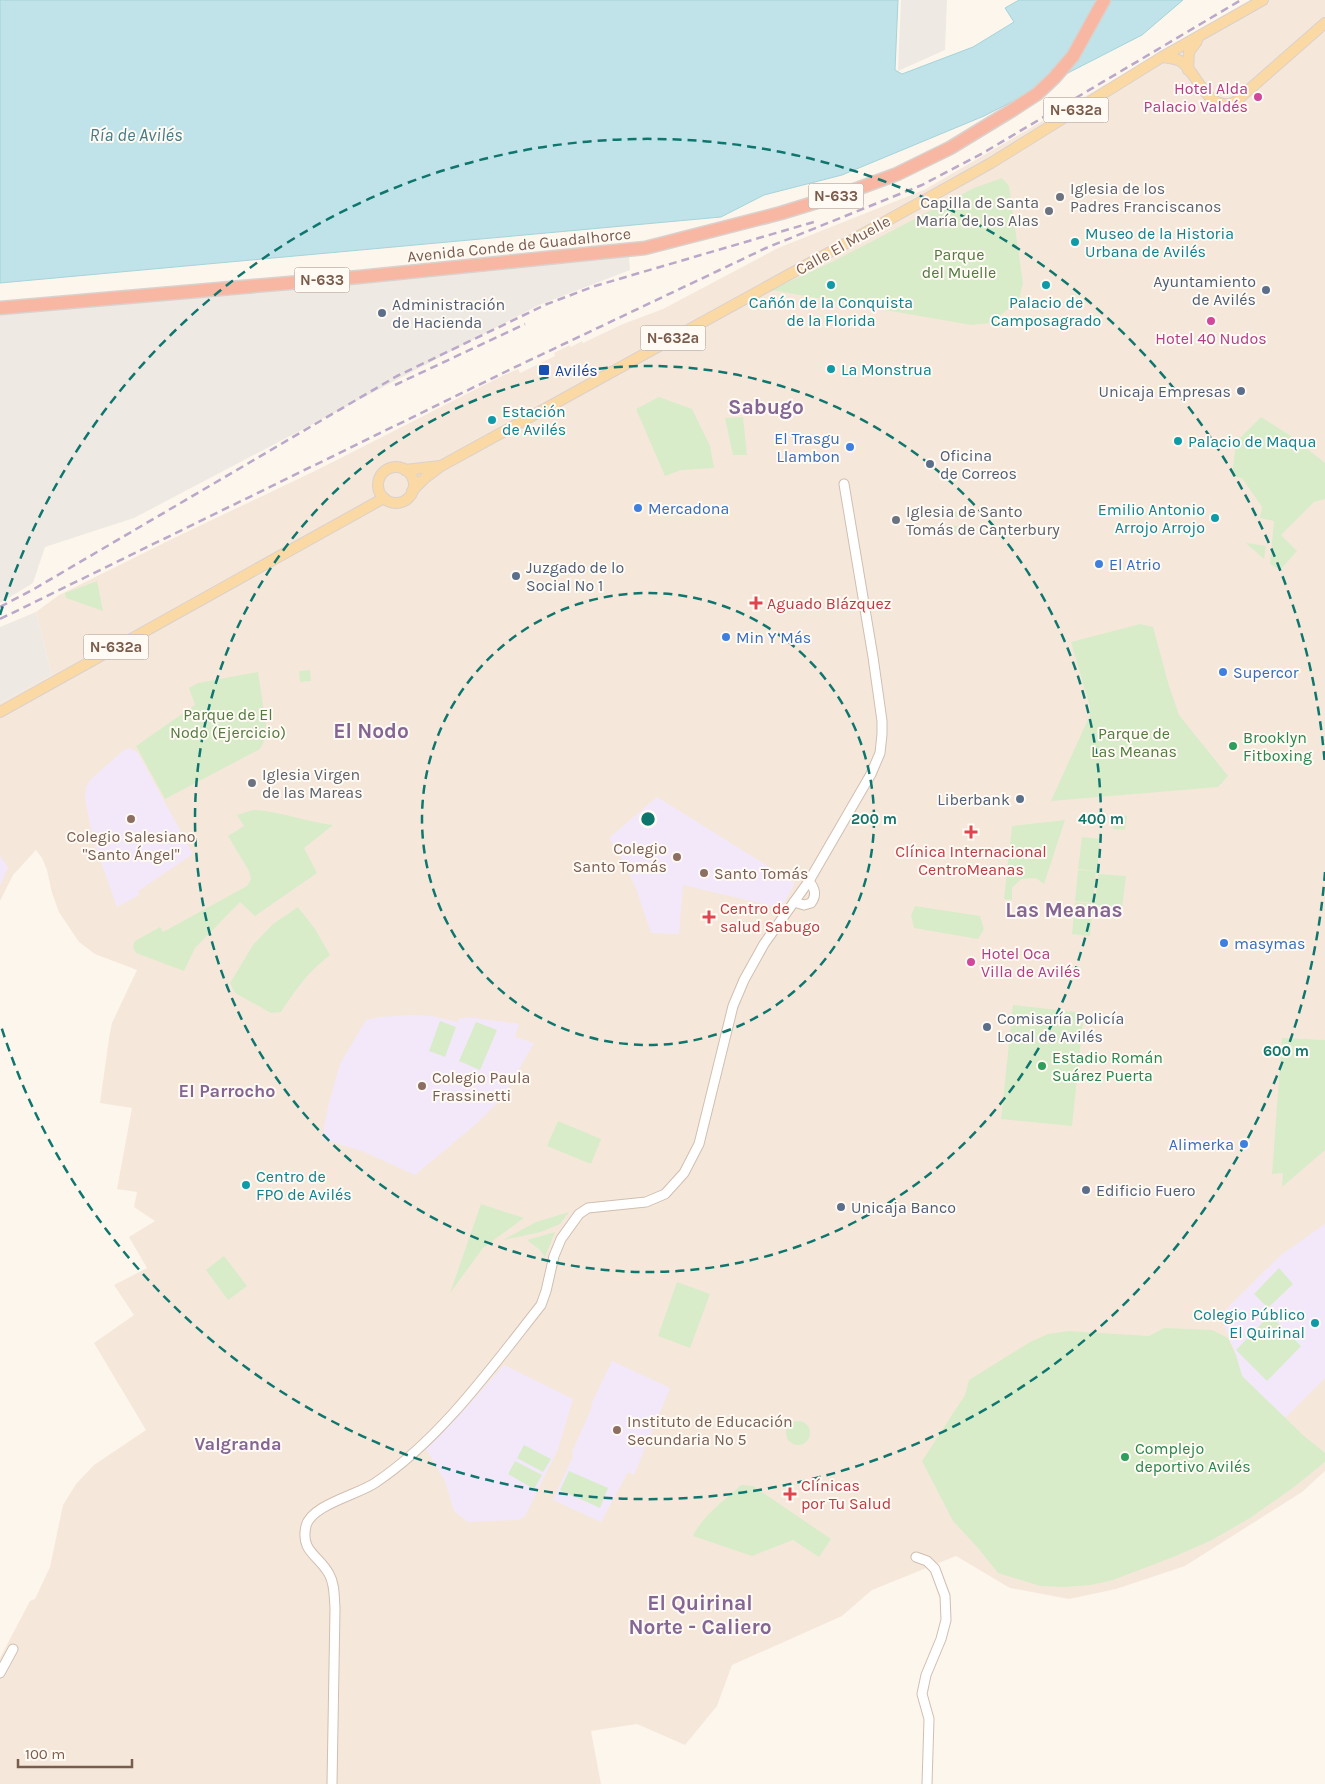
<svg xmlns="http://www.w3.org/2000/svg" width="1325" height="1784" viewBox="0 0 1325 1784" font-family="Karla,sans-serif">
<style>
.residential{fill:#f5e8da}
.industrial{fill:#efe9e4}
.education{fill:#f3e8fa}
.green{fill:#d8ecc9}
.water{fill:#bfe3e8;stroke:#a5d3da}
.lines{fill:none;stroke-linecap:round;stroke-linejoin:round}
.minor-casing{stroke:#d1beb0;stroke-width:11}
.major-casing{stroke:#dad1cd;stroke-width:12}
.highway-casing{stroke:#dad1cd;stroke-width:15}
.minor{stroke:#fff;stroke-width:9}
.major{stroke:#fbd9a5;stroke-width:10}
.highway{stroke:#f7b7a3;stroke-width:12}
.rail{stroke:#b9a8c9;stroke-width:2.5;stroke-dasharray:8 5;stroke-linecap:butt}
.ring{fill:none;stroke:#0f766e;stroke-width:2.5;stroke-dasharray:9 6}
.hotel-dot{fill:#d1479c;stroke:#fffaf3;stroke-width:2}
.worship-dot{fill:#6b7280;stroke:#fffaf3;stroke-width:2}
.culture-dot{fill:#0f9aa8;stroke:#fffaf3;stroke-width:2}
.service-dot{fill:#5c6f8a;stroke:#fffaf3;stroke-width:2}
.transit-dot{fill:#1a4fb4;stroke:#fffaf3;stroke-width:2}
.shop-dot{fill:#3f7fe0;stroke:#fffaf3;stroke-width:2}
.health-dot{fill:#e0444e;stroke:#fffaf3;stroke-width:2}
.leisure-dot{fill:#2e9e5b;stroke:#fffaf3;stroke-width:2}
.education-dot{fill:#8d6e63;stroke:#fffaf3;stroke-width:2}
.labels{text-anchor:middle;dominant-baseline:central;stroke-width:4;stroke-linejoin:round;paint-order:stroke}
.shield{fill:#fffaf3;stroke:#a28b7f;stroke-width:1}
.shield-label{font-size:15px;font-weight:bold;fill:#7a5c4d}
.hotel-label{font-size:16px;fill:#b23c85;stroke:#fffaf3;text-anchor:end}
.worship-label{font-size:16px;fill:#5b616d;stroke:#fffaf3;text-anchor:start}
.culture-label{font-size:16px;fill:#0d838f;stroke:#fffaf3;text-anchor:start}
.street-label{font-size:16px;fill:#7a5c4d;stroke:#fffaf3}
.park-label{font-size:16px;fill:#537a41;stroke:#fffaf3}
.service-label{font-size:16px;fill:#4e5e75;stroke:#fffaf3;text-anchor:start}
.transit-label{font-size:16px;fill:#164399;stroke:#fffaf3;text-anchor:start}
.shop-label{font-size:16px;fill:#366cbe;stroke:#fffaf3;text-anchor:start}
.health-label{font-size:16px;fill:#be3a42;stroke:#fffaf3;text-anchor:start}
.leisure-label{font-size:16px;fill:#27864d;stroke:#fffaf3;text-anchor:start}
.education-label{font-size:16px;fill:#785e54;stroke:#fffaf3;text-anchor:start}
.water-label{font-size:18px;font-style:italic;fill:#437c86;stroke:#fffaf3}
.neighbourhood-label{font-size:18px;font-weight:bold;fill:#846695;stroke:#fffaf3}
.district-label{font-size:21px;font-weight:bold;fill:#846695;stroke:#fffaf3}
.centre{fill:#0f766e;stroke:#fffaf3;stroke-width:2.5}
.ring-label{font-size:15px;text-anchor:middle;font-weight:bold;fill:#0f766e;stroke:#fffaf3;stroke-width:4;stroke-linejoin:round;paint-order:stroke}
</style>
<rect width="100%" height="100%" fill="#fdf6ec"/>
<polygon class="residential" points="1250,0 1325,0 1325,1471 1302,1492 1185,1566 1116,1589 1069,1599 1010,1588 956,1556 872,1590 842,1616 732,1665 717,1706 685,1745 637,1724 591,1731 601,1784 0,1784 0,1658 30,1601 35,1599 50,1567 63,1505 76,1484 94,1465 146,1430 94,1343 134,1315 114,1285 147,1268 129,1237 155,1221 134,1207 137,1192 117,1189 132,1108 100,1103 109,1038 112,1023 137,970 95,954 79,942 59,912 52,893 47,870 42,858 36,850 13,875 0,901 0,703 52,675 36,612 59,595 176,537 319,469 504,375 518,369 520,373 555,356 554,353 570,345 571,347 582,341 583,343 623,324 663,309 778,248 924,190"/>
<g class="industrial">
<polygon points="901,0 947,0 945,50 898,71"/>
<polygon points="628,246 630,270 539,305 134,518 45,547 33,583 0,603 0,304"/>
<polygon points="36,612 52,675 0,703 0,627"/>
</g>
<g class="education">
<polygon points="130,748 138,753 193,854 138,891 139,895 117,907 93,840 85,798 86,787 91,779 124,750"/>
<polygon points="657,797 795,883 781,908 683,885 679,934 651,933 637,891 625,864 609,838"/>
<polygon points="0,856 8,867 0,886"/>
<polygon points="412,1015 432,1016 457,1022 460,1018 475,1018 519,1024 515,1037 534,1043 503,1097 476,1124 415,1175 362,1151 322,1139 328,1107 340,1064 366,1020 380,1017"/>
<polygon points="1325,1224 1325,1378 1285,1418 1242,1376 1236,1355 1220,1315 1281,1255"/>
<polygon points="612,1361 670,1388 634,1475 628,1472 601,1522 553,1500 573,1456 572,1452 592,1407 591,1405"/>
<polygon points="504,1365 573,1399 558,1449 525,1516 519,1520 468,1522 454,1511 445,1481 426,1449 464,1410"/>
</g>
<g class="green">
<polygon points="1002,178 1009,186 1023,283 1019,299 1001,315 990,323 971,325 771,290 836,260 974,188"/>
<polygon points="659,397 692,409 710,446 714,468 681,470 665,476 636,409"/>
<polygon points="743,417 747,455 733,455 725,418"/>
<polygon points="1261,417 1294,438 1325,463 1325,499 1314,502 1281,535 1297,551 1280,570 1270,564 1274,521 1260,518 1262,507 1242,478 1232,476 1236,442"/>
<polygon points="945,508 964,515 965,517 945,517"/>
<polygon points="945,526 963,526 964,528 964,530 944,535"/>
<polygon points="1246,543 1266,546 1264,559 1248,545"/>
<polygon points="97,581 103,611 66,598 65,593"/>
<polygon points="1140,624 1153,627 1169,686 1179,715 1228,776 1218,787 1051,801 1090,715 1090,707 1071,642"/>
<polygon points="310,670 311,681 300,682 299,671"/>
<polygon points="258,672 266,724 265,739 260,749 165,799 136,746 195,705 189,688 198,683"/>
<path d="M 253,810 C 280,811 306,822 333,825 L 304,848 L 317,873 L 255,916 L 240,902 L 195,948 L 184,971 L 136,953 L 133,947 L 135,941 L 160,927 L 163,932 L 247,886 L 251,879 L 249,871 L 228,836 L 244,826 L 237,815 Z"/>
<polygon points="1115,815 1127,816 1125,830 1113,829"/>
<polygon points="1065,820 1044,884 1036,878 1021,879 1012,888 1012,900 1004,899 1012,826"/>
<polygon points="1082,837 1100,839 1097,871 1078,869"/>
<polygon points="1078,870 1096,871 1093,903 1075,901"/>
<polygon points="1098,874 1126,876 1121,917 1094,915"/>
<polygon points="1075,902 1093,904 1090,936 1072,934"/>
<polygon points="915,906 980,916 984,929 978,939 914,928 911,915"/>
<path d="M 298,907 L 315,929 L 330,955 C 307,973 297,988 281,1012 L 271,1013 L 235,993 L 230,983 L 253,945 L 273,924 Z"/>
<polygon points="1013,1005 1084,1013 1072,1126 1001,1119"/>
<polygon points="440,1021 456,1027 445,1057 429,1051"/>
<polygon points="476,1022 497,1030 480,1070 459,1061"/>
<polygon points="1282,1038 1325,1040 1325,1150 1282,1187 1283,1173 1272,1174"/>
<polygon points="558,1121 601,1139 591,1164 547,1146"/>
<polygon points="481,1204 524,1218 483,1248 450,1293"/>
<polygon points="569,1212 560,1224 541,1232 503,1240 536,1222"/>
<polygon points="555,1232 545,1257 540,1250 527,1240"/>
<polygon points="224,1256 247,1286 228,1300 206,1270"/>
<polygon points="1279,1268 1293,1284 1268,1308 1254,1294"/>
<polygon points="677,1282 710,1294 690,1348 658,1336"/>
<polygon points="1270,1315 1301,1346 1267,1381 1236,1350"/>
<polygon points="1164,1328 1212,1330 1228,1338 1236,1355 1242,1376 1304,1436 1325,1453 1325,1462 1294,1487 1250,1518 1210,1541 1173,1557 1113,1580 1091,1585 1064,1587 1040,1586 998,1573 978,1548 953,1521 922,1461 965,1395 969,1380 1030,1342 1048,1334 1069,1331 1149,1336"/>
<circle cx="798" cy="1433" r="12"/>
<polygon points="524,1445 551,1459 543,1472 517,1458"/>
<polygon points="515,1461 542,1475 534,1489 508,1474"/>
<polygon points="569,1471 608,1488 600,1508 560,1490"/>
<path d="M 741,1485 L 753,1486 L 831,1539 L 819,1557 L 793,1540 L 752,1556 L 693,1536 C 703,1515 724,1501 741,1485 Z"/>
</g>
<polygon class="water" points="0,0 898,0 895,70 902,74 973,47 1014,22 1005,8 1019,0 1183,0 1142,35 984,116 842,175 764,195 721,217 0,283"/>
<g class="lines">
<defs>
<g id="minor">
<path d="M 794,902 L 804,905 L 811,903 C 817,895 815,889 809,881"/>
<polyline points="916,1557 927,1561 935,1569 945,1596 946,1620 941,1639 926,1675 922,1694 929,1719 927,1784"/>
<polyline points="0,1673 13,1649"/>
<path d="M 332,1784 L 335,1608 C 334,1597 335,1584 329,1574 C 319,1555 300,1552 306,1526 C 311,1505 357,1495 375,1483 C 441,1439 492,1367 541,1305 L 546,1291 L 554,1256 L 561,1239 L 579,1214 L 588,1208 L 646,1202 L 665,1194 L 684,1173 L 699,1144 L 733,1006 L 744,980 L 764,944 L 809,881 L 871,774 L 880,753 L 882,734 L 882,721 L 873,657 L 844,484"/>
</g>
<g id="major">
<path d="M 1162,57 C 1169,58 1176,58 1182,62 C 1198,75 1209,114 1235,102 L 1325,23"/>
<polyline points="1188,70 1189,52 1197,41"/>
<circle cx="396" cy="485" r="18"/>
<polyline points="405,470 440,466"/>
<polyline points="412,491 425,478 441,466 930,197 991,163 1162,57 1263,0"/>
<polyline points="0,712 384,498"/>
</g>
<polyline id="highway" points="0,308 359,277 645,248 781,213 846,193 897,174 950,148 1014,109 1037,94 1054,78 1073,56 1104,0"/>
</defs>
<use href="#minor" class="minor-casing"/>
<use href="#major" class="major-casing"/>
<use href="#highway" class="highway-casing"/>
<use href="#minor" class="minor"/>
<use href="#major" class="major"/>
<use href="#highway" class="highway"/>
<g class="rail">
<polyline points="395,385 525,324"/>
<polyline points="0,607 34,589 397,376 547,304 595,286 817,221"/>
<polyline points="0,619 507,371 766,248 922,185 983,153 1241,0"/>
</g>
</g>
<g class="ring">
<circle cx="648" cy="819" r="226"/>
<circle cx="648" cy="819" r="453"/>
<path d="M1325 872A679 679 0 0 1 0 1023M0 615A679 679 0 0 1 1325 766"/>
</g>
<g class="hotel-dot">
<circle cx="1258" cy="97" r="5"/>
<circle cx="1211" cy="321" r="5"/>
<circle cx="971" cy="962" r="5"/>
</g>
<g class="worship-dot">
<circle cx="1060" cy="197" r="5"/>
<circle cx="1049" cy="211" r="5"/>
<circle cx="896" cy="520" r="5"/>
<circle cx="252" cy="783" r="5"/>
</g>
<g class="culture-dot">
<circle cx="1075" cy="242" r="5"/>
<circle cx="831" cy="285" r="5"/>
<circle cx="1046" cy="285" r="5"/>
<circle cx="831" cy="369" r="5"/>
<circle cx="492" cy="420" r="5"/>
<circle cx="1178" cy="441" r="5"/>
<circle cx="1215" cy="518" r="5"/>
<circle cx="246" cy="1185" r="5"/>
<circle cx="1315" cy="1323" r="5"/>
</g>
<g class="service-dot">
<circle cx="1266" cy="290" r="5"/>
<circle cx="382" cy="313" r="5"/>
<circle cx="1241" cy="391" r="5"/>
<circle cx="930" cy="464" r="5"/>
<circle cx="516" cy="576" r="5"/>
<circle cx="1020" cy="799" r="5"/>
<circle cx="987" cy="1027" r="5"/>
<circle cx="1086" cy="1190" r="5"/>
<circle cx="841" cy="1207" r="5"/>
</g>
<rect class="transit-dot" x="538" y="364" width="12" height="12" rx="2.5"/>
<g class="shop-dot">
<circle cx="850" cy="447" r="5"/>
<circle cx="638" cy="508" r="5"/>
<circle cx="1099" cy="564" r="5"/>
<circle cx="726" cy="637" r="5"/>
<circle cx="1223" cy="672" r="5"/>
<circle cx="1224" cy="943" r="5"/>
<circle cx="1244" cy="1144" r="5"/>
</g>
<g class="health-dot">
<path d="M753.5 595.5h5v5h5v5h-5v5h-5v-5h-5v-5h5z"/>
<path d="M968.5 824.5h5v5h5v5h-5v5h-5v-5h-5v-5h5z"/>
<path d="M706.5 909.5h5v5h5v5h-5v5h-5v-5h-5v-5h5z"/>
<path d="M787.5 1486.5h5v5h5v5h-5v5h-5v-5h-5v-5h5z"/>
</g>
<g class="leisure-dot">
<circle cx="1233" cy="746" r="5"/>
<circle cx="1042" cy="1066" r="5"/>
<circle cx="1125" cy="1457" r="5"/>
</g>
<g class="education-dot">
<circle cx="131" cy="819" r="5"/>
<circle cx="677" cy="857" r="5"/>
<circle cx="704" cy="873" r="5"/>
<circle cx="422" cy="1086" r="5"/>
<circle cx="617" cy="1430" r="5"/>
</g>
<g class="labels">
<g class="shield">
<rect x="1043.5" y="97.5" width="65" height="25" rx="4"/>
<rect x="808.5" y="183.5" width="55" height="25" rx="4"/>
<rect x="294.5" y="267.5" width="55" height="25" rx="4"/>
<rect x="640.5" y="325.5" width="65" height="25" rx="4"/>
<rect x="83.5" y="634.5" width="65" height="25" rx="4"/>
</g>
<g class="shield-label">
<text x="1076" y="110">N-632a</text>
<text x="836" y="196">N-633</text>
<text x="322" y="280">N-633</text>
<text x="673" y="338">N-632a</text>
<text x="116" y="647">N-632a</text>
</g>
<g class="hotel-label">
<text x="1248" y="88">Hotel Alda<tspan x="1248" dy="18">Palacio Valdés</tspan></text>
<text x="1211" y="338" text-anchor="middle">Hotel 40 Nudos</text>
<text x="981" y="953" text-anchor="start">Hotel Oca<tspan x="981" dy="18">Villa de Avilés</tspan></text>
</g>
<g class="worship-label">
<text x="1070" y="188">Iglesia de los<tspan x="1070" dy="18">Padres Franciscanos</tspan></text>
<text x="1039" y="202" text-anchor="end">Capilla de Santa<tspan x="1039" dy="18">María de los Alas</tspan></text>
<text x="906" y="511">Iglesia de Santo<tspan x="906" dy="18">Tomás de Canterbury</tspan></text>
<text x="262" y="774">Iglesia Virgen<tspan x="262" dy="18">de las Mareas</tspan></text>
</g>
<g class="culture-label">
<text x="1085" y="233">Museo de la Historia<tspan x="1085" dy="18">Urbana de Avilés</tspan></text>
<text x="831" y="302" text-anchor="middle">Cañón de la Conquista<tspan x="831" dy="18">de la Florida</tspan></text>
<text x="1046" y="302" text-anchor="middle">Palacio de<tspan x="1046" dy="18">Camposagrado</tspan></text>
<text x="841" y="369">La Monstrua</text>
<text x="502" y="411">Estación<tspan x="502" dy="18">de Avilés</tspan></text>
<text x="1188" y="441">Palacio de Maqua</text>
<text x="1205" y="509" text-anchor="end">Emilio Antonio<tspan x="1205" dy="18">Arrojo Arrojo</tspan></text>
<text x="256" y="1176">Centro de<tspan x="256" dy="18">FPO de Avilés</tspan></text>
<text x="1305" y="1314" text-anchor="end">Colegio Público<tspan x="1305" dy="18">El Quirinal</tspan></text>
</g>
<g class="street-label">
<text transform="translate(519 245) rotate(-6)">Avenida Conde de Guadalhorce</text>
<text transform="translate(843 245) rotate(-29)">Calle El Muelle</text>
</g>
<g class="park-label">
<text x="959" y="254">Parque<tspan x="959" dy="18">del Muelle</tspan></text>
<text x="228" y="714">Parque de El<tspan x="228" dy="18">Nodo (Ejercicio)</tspan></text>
<text x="1134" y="733">Parque de<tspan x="1134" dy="18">Las Meanas</tspan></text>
</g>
<g class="service-label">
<text x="1256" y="281" text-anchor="end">Ayuntamiento<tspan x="1256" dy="18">de Avilés</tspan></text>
<text x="392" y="304">Administración<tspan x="392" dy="18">de Hacienda</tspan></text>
<text x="1231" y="391" text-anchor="end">Unicaja Empresas</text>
<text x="940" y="455">Oficina<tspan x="940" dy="18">de Correos</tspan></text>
<text x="526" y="567">Juzgado de lo<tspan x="526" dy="18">Social Nº 1</tspan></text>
<text x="1010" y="799" text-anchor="end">Liberbank</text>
<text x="997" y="1018">Comisaría Policía<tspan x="997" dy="18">Local de Avilés</tspan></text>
<text x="1096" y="1190">Edificio Fuero</text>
<text x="851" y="1207">Unicaja Banco</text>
</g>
<g class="transit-label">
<text x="555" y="370">Avilés</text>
</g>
<g class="shop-label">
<text x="840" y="438" text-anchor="end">El Trasgu<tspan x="840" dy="18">Llambon</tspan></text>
<text x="648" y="508">Mercadona</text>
<text x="1109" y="564">El Atrio</text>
<text x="736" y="637">Min Y Más</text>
<text x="1233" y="672">Supercor</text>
<text x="1234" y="943">masymas</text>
<text x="1234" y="1144" text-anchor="end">Alimerka</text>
</g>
<g class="health-label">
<text x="767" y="603">Aguado Blázquez</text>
<text x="971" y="851" text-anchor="middle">Clínica Internacional<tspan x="971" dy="18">CentroMeanas</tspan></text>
<text x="720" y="908">Centro de<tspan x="720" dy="18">salud Sabugo</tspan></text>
<text x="801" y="1485">Clínicas<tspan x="801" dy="18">por Tu Salud</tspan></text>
</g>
<g class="leisure-label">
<text x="1243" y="737">Brooklyn<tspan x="1243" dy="18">Fitboxing</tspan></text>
<text x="1052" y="1057">Estadio Román<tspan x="1052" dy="18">Suárez Puerta</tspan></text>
<text x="1135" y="1448">Complejo<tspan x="1135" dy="18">deportivo Avilés</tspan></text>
</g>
<g class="education-label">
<text x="131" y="836" text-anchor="middle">Colegio Salesiano<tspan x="131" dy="18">"Santo Ángel"</tspan></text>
<text x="667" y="848" text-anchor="end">Colegio<tspan x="667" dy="18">Santo Tomás</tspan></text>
<text x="714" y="873">Santo Tomás</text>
<text x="432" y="1077">Colegio Paula<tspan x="432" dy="18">Frassinetti</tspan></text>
<text x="627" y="1421">Instituto de Educación<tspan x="627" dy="18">Secundaria Nº 5</tspan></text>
</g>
<g class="water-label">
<text x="136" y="135">Ría de Avilés</text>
</g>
<g class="neighbourhood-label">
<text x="227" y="1091">El Parrocho</text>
<text x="238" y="1444">Valgranda</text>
</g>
<g class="district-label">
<text x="766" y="407">Sabugo</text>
<text x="371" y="731">El Nodo</text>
<text x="1064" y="910">Las Meanas</text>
<text x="700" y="1603">El Quirinal<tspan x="700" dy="24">Norte - Caliero</tspan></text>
</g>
</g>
<circle cx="648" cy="819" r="8" class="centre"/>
<g class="ring-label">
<text x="874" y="824">200 m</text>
<text x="1101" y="824">400 m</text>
<text x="1286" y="1056">600 m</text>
</g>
<path d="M18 1759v8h114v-8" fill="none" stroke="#7a5c4d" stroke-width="2.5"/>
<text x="25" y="1759" font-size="15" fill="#7a5c4d" stroke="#fffaf3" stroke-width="4" paint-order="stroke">100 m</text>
</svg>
